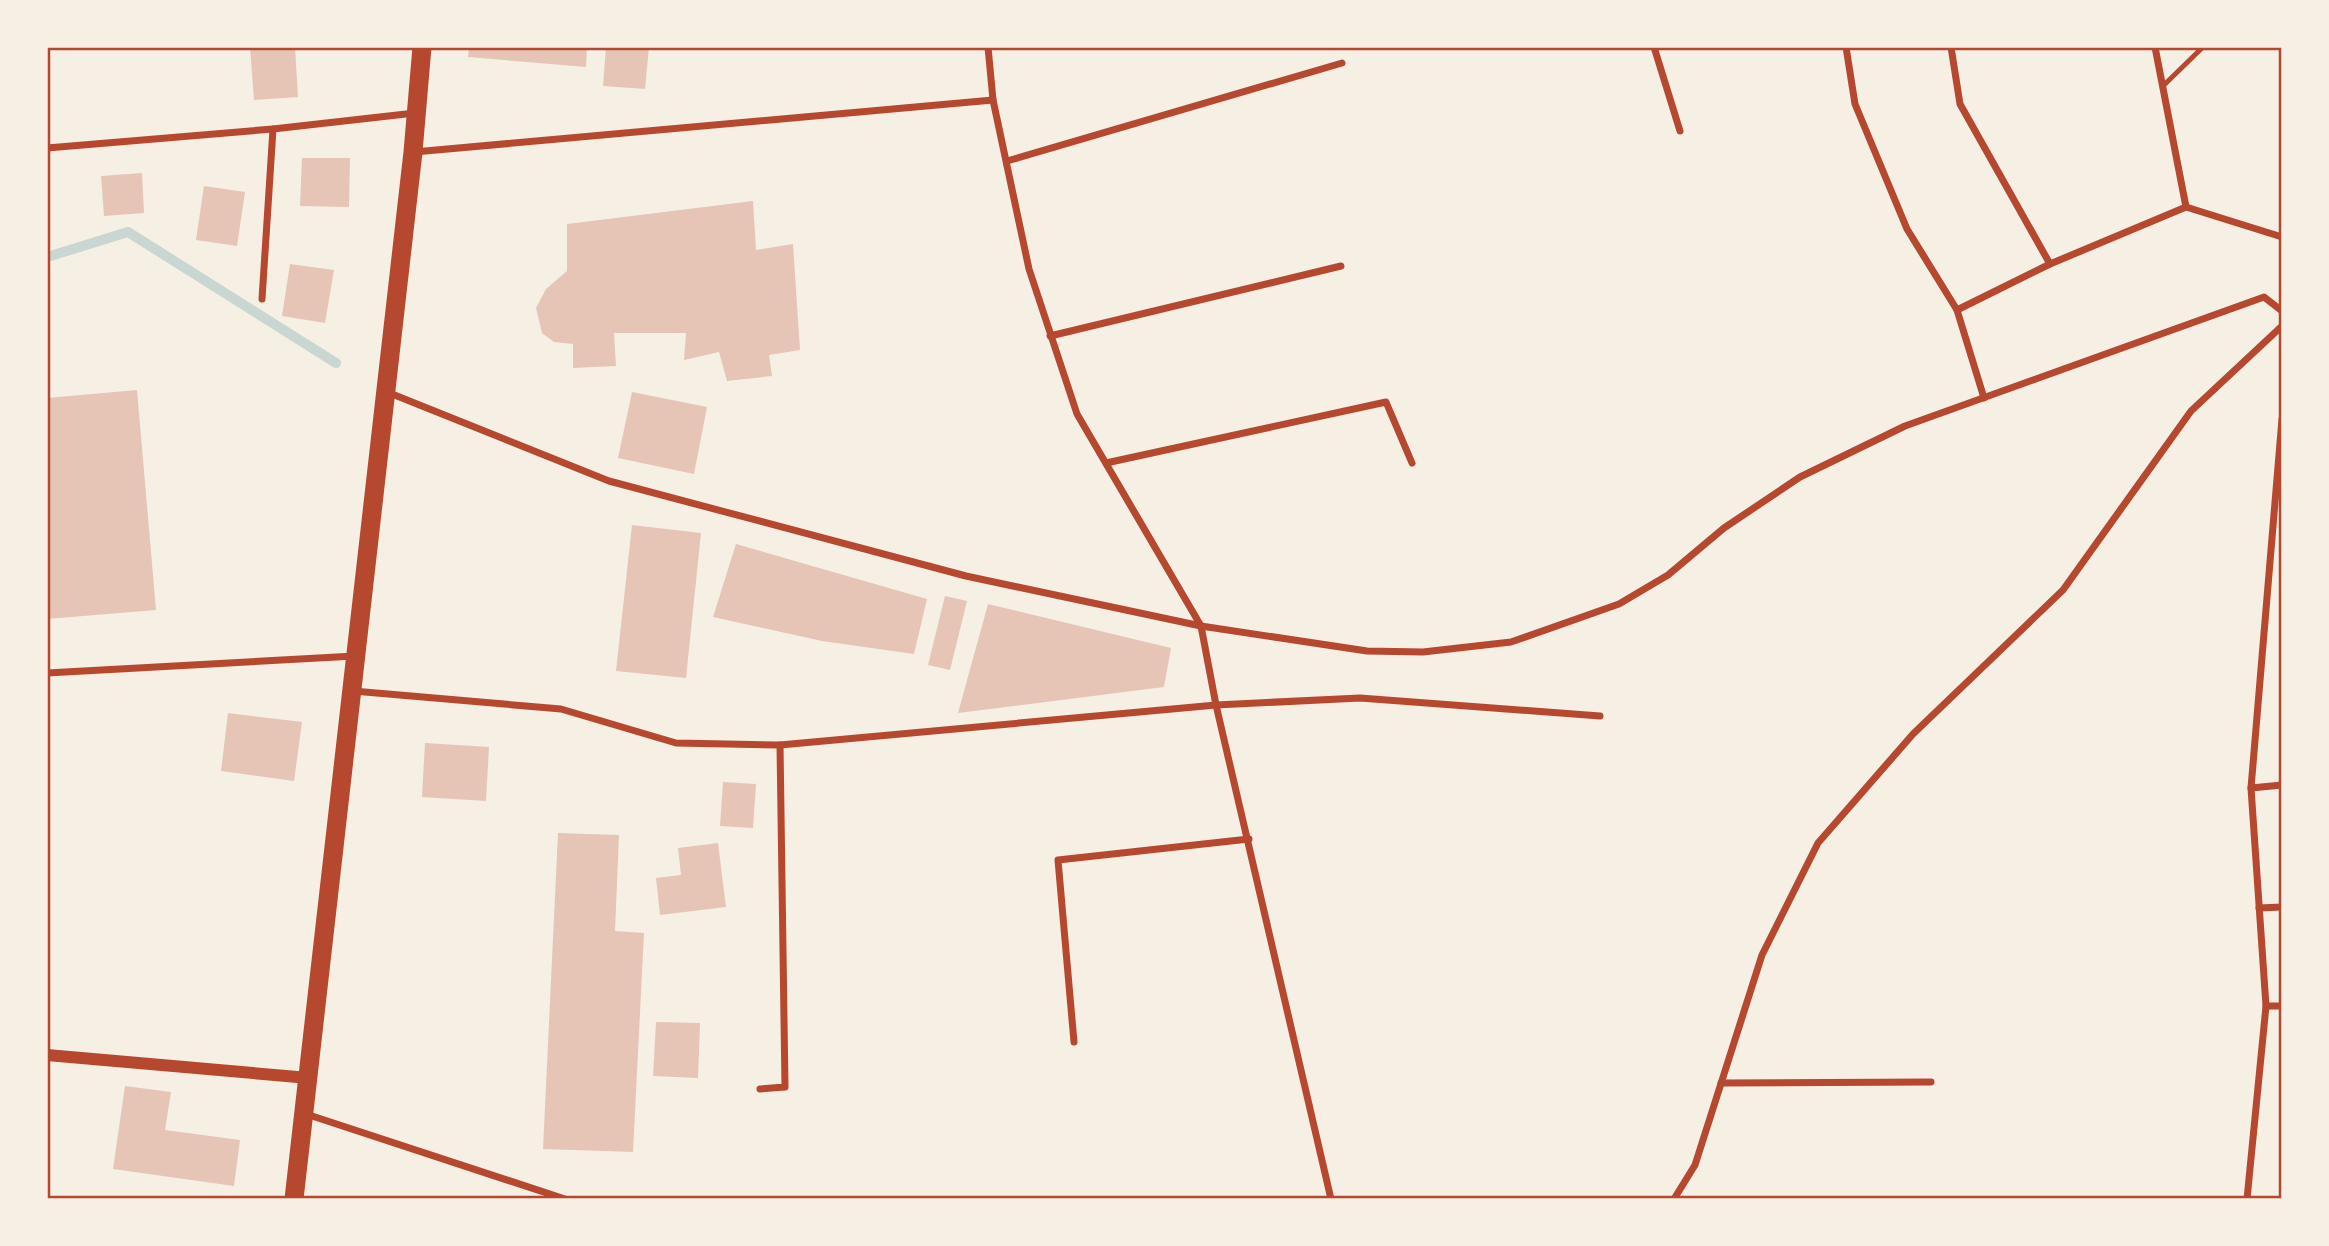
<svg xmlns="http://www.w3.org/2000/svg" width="2329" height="1246" viewBox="0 0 2329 1246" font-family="Signika,sans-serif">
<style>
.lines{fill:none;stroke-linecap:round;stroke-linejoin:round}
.stream{stroke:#c9d6d2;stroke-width:10}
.building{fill:#e6c5b7}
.service{stroke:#b5482f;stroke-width:5}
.minor{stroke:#b5482f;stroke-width:7}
.tertiary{stroke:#b5482f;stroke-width:12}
.trunk{stroke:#b5482f;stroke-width:19}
.neatline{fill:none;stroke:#b5482f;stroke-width:2.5}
</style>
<rect width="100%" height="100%" fill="#f6efe4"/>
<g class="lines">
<polyline class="stream" points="47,257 128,232 336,363"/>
</g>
<g class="building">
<polygon points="250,47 295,47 298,97 254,100"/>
<polygon points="469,47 587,47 586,67 468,57"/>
<polygon points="606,47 649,47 645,89 603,86"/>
<polygon points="302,158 350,158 349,207 300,206"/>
<polygon points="142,173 144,213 104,216 101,176"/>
<polygon points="204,186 245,192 237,246 196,240"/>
<polygon points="753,201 756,250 793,244 800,350 769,355 772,376 727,381 719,352 684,360 686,333 614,333 616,366 573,368 573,344 554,342 542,333 536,308 546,289 567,271 567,224"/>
<polygon points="290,264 334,270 325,323 282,316"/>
<polygon points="137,390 156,610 47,619 47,398"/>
<polygon points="632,392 707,407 694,474 618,458"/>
<polygon points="632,525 701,533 686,678 616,671"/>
<polygon points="736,544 927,599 914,654 822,641 713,617"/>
<polygon points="945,596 967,601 950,670 928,665"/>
<polygon points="988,604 1171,648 1164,687 958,713"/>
<polygon points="228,713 302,722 294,781 221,771"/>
<polygon points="425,743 489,747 486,801 422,797"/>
<polygon points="723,782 756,784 753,828 720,826"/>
<polygon points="558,833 619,835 615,931 644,933 633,1152 543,1149"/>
<polygon points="718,843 726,907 660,915 656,878 681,875 678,848"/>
<polygon points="656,1022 700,1023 698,1078 653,1076"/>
<polygon points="125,1086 171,1092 165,1130 240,1140 234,1186 113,1169"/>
</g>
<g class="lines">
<polyline class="service" points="2164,85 2203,47"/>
<g class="minor">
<polyline points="988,47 993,100 1029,269 1077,414 1201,626 1216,705 1331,1199"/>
<polyline points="1654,47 1680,131"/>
<polyline points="1846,47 1855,104 1907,229 1957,310 1984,398"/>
<polyline points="1951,47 1960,104 2050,264"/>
<polyline points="2155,47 2186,207"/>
<polyline points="47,148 273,129 415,113"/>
<polyline points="414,152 993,100"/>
<polyline points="1007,161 1342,63"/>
<polyline points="262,299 273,129"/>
<polyline points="1957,310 2050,264 2186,207 2282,237"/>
<polyline points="1050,336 1341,266"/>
<polyline points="387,392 609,481 966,576 1201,626 1367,651 1423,652 1511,642 1619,604 1668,575 1724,528 1800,477 1905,426 2264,297 2282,311"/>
<polyline points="1106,463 1386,402 1412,463"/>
<polyline points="47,673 355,656"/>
<polyline points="353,691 561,709 676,743 780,745 1216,705 1360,698 1600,716"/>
<polyline points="2251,788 2282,785"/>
<polyline points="2259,908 2282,907"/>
<polyline points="2266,1006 2282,1006"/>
<polyline points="1074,1042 1058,860 1249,839"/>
<polyline points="1721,1083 1931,1082"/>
<polyline points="760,1089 785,1087 780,745"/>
<polyline points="306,1114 565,1199"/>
<polyline points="1674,1199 1695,1165 1762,955 1818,843 1913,734 2063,590 2191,411 2282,326"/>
<polyline points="2247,1199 2266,1006 2251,788 2282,419"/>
</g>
<polyline class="tertiary" points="47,1055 309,1078"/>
<polyline class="trunk" points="294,1199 413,152 422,47"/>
</g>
<rect width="2329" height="1246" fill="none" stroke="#f6efe4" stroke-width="98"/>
<rect x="49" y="49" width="2231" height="1148" class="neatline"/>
</svg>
